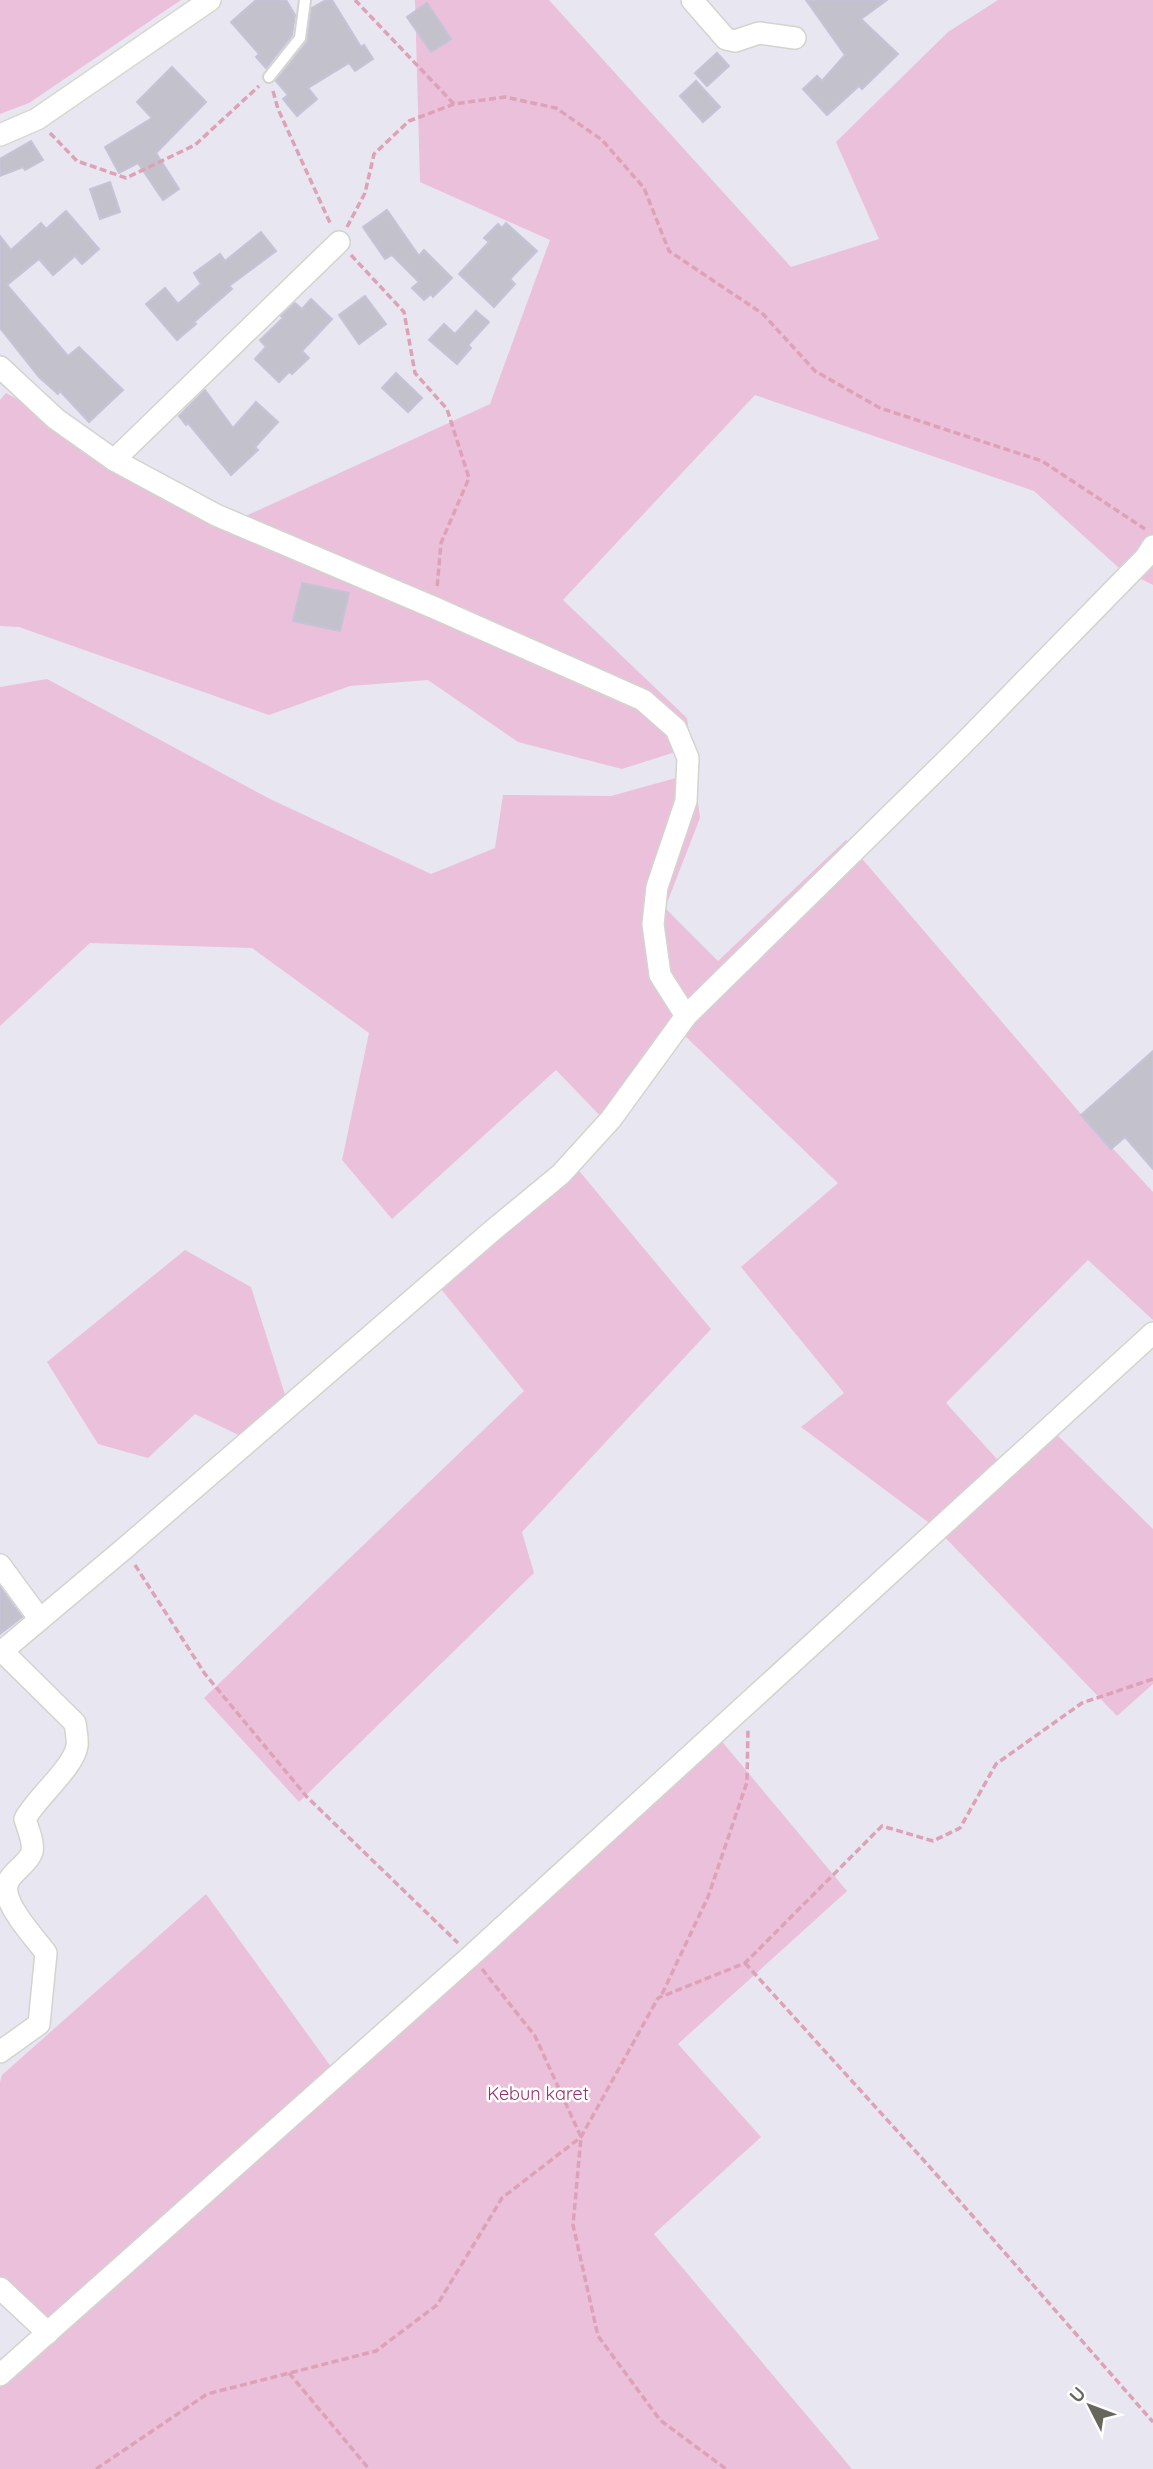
<svg xmlns="http://www.w3.org/2000/svg" width="1153" height="2469" viewBox="0 0 1153 2469" font-family="Quicksand,sans-serif">
<style>
.green{fill:#ebc0db}
.building{fill:#c3c2cc;stroke:#c5c3d7;stroke-width:2}
.lines{fill:none;stroke-linecap:round;stroke-linejoin:round}
.lane-casing{stroke:#d3d4cc;stroke-width:14}
.street-casing{stroke:#d3d4cc;stroke-width:24}
.secondary-casing{stroke:#d8d8ce;stroke-width:24}
.path{stroke:#dea2b8;stroke-width:3.5;stroke-dasharray:7 3.5;stroke-linecap:butt}
.lane{stroke:#fff;stroke-width:10}
.street{stroke:#fff;stroke-width:21}
.secondary{stroke:#fff;stroke-width:21}
.labels{text-anchor:middle;dominant-baseline:central;stroke-width:5;stroke-linejoin:round;paint-order:stroke}
.park-label{font-size:18px;fill:#953069;stroke:#fff}
</style>
<rect width="100%" height="100%" fill="#e8e6f1"/>
<g class="green">
<polygon points="0,0 181,0 29,103 0,114"/>
<polygon points="415,0 549,0 791,267 879,239 836,142 948,32 998,0 1153,0 1153,585 1119,568 1034,491 755,395 563,600 687,718 691,747 622,769 518,742 428,680 350,686 269,715 19,627 0,626 0,400 6,393 235,521 490,404 550,240 420,182"/>
<polygon points="47,679 270,799 431,874 495,848 503,795 611,796 694,773 700,818 665,908 718,961 846,840 1080,1113 1153,1192 1153,1320 1088,1260 946,1403 1006,1469 1052,1430 1153,1529 1153,1684 1117,1716 936,1528 801,1427 844,1393 741,1267 838,1183 683,1034 609,1125 556,1070 392,1219 342,1160 369,1033 252,948 90,943 0,1026 0,687"/>
<polygon points="575,1166 711,1329 522,1532 534,1573 299,1802 204,1698 524,1391 436,1283"/>
<polygon points="185,1250 251,1287 286,1398 245,1438 195,1414 148,1458 98,1444 47,1362"/>
<polygon points="714,1732 847,1891 678,2044 761,2137 654,2234 852,2469 0,2469 0,2381 41,2343 0,2293 0,2082 2,2075 206,1894 337,2075"/>
</g>
<g class="building">
<polygon points="256,0 286,0 295,15 292,35 266,68 256,57 259,54 231,22"/>
<polygon points="326,0 332,0 361,47 364,45 373,59 355,71 349,63 308,88 317,99 297,116 283,99 288,95 276,81 307,42 312,8"/>
<polygon points="806,0 887,0 861,19 898,54 862,89 859,86 827,115 803,89 817,76 822,81 845,55"/>
<polygon points="427,3 451,39 431,52 407,17"/>
<polygon points="717,53 729,66 707,86 695,73"/>
<polygon points="172,67 206,102 156,153 179,189 163,200 138,163 119,173 105,147 152,118 137,102"/>
<polygon points="696,81 720,107 703,122 680,96"/>
<polygon points="31,141 43,160 25,170 23,167 0,176 0,159"/>
<polygon points="110,182 120,212 100,219 90,189"/>
<polygon points="387,210 419,256 424,250 452,278 433,297 431,294 424,300 412,288 419,282 392,255 385,259 363,227"/>
<polygon points="66,211 99,249 82,264 75,256 53,275 39,259 7,285 68,356 79,347 123,390 89,422 60,391 58,394 39,377 0,328 0,236 11,250 41,223 46,229"/>
<polygon points="506,223 537,251 510,279 515,284 494,307 459,274 489,242 484,238 498,224 502,228"/>
<polygon points="261,232 276,251 229,286 232,289 194,322 196,324 177,340 146,304 165,288 178,304 201,284 194,273 220,254 225,261"/>
<polygon points="365,296 386,324 359,344 339,315"/>
<polygon points="311,299 332,319 302,351 309,358 292,374 289,372 279,382 255,359 266,347 260,340 283,318 281,316 295,303 302,309"/>
<polygon points="476,311 489,322 468,345 471,348 457,364 429,340 444,324 455,334"/>
<polygon points="396,373 422,398 408,412 382,388"/>
<polygon points="205,390 233,428 256,402 278,422 255,447 258,450 231,475 188,423 186,425 179,416"/>
<polygon points="302,583 349,593 340,631 293,621"/>
<polygon points="1153,1051 1153,1169 1125,1137 1111,1149 1081,1115"/>
<polygon points="0,1587 22,1617 0,1634"/>
</g>
<g class="lines">
<defs>
<polyline id="lane" points="269,77 300,38 305,0"/>
<g id="street">
<polyline points="692,0 726,39 735,41 759,33 795,38"/>
<polyline points="0,367 56,419 114,460 216,515 435,608 643,700 676,729 688,758 686,801 657,887 653,924 660,975 686,1016"/>
<polyline points="114,460 339,242"/>
<polyline points="0,1565 39,1618"/>
<polyline points="0,1653 125,1548 492,1231 561,1174 611,1119 686,1016 961,746 1146,557 1153,546"/>
<path d="M 0,2052 L 39,2024 L 46,1953 C 34,1937 10,1911 7,1893 C 3,1875 27,1867 32,1852 C 34,1842 28,1829 25,1819 C 36,1798 74,1767 77,1746 C 78,1739 76,1731 75,1723 L 2,1651"/>
<polyline points="0,2288 48,2333"/>
<polyline points="0,2375 472,1955 1153,1333"/>
</g>
<polyline id="secondary" points="0,135 37,119 210,0"/>
</defs>
<use href="#lane" class="lane-casing"/>
<use href="#street" class="street-casing"/>
<use href="#secondary" class="secondary-casing"/>
<g class="path">
<polyline points="355,0 454,104"/>
<polyline points="273,91 278,109 331,225"/>
<polyline points="50,133 77,161 126,178 195,145 259,86"/>
<polyline points="347,227 365,193 374,154 409,121 454,104 505,97 556,108 602,140 644,188 669,251 763,314 815,371 880,408 1042,461 1145,529"/>
<polyline points="351,255 404,312 415,373 447,409 469,478 441,543 437,588"/>
<polyline points="135,1565 205,1674 307,1797 458,1943"/>
<polyline points="745,1963 928,2165 1153,2422"/>
<polyline points="482,1969 535,2036 581,2137 573,2225 598,2336 660,2420 726,2469"/>
<polyline points="662,1994 708,1897 747,1782 748,1728"/>
<polyline points="289,2373 369,2469"/>
<polyline points="96,2469 207,2394 376,2351 437,2305 502,2198 581,2137 658,1998 745,1963 882,1826 933,1841 960,1828 996,1764 1082,1703 1153,1679"/>
</g>
<use href="#lane" class="lane"/>
<use href="#street" class="street"/>
<use href="#secondary" class="secondary"/>
</g>
<g class="labels">
<g class="park-label">
<text x="538" y="2093">Kebun karet</text>
</g>
</g>
<g transform="translate(1090 2406) rotate(312)" stroke="#ffffff" stroke-width="5" paint-order="stroke">
<path d="M0-5L12 26L0 18L-12 26Z" fill="#68675d"/>
<text y="-10" font-size="19" font-weight="bold" text-anchor="middle" fill="#68675d">U</text>
</g>
</svg>
